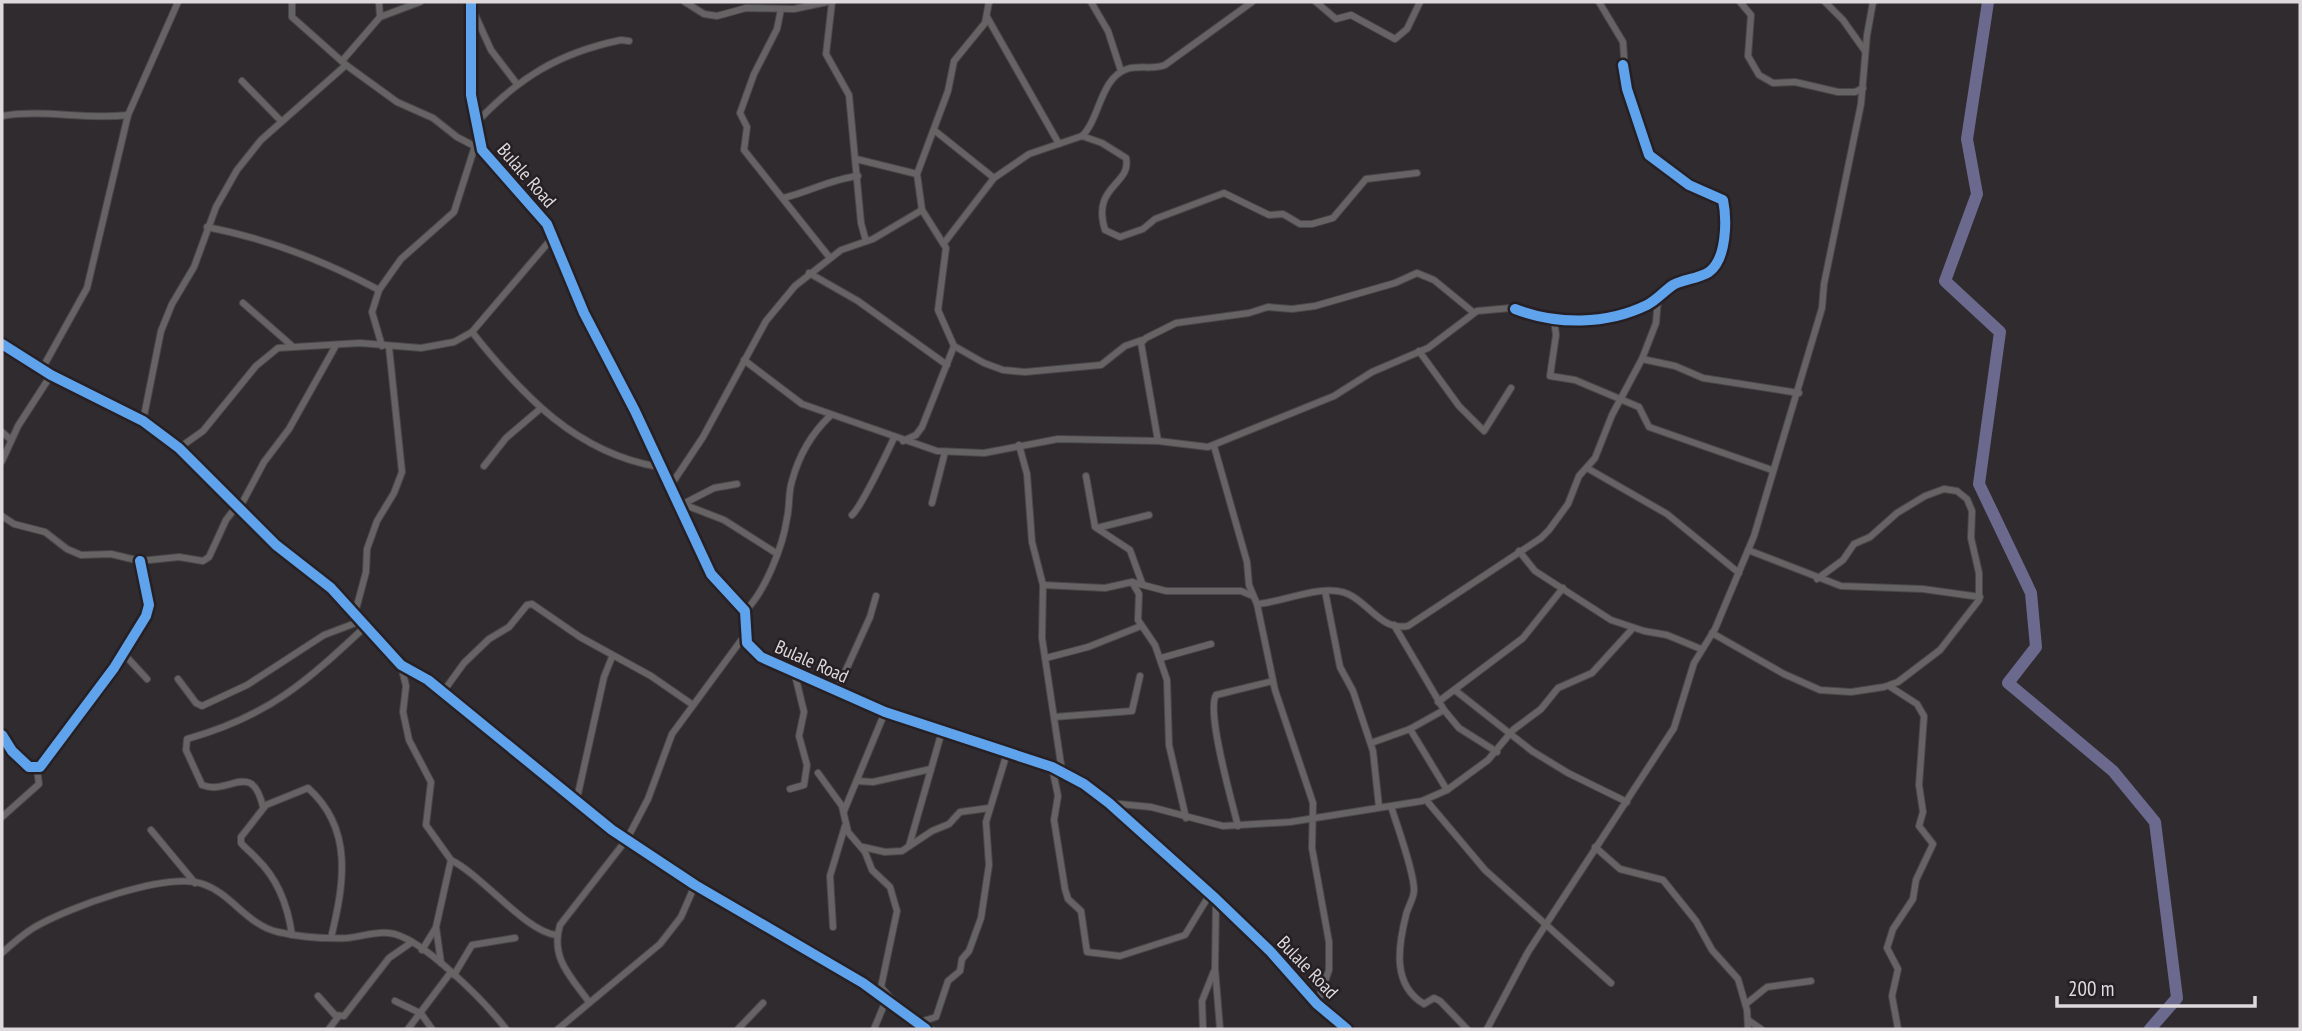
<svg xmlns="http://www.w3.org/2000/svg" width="2302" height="1031" viewBox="0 0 2302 1031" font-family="'PT Sans Narrow',sans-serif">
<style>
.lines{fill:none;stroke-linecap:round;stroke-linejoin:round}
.river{stroke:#6b6a8e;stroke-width:12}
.minor-casing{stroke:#4a474a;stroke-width:8}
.minor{stroke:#666365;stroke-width:6}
.cycleway-casing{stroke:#262025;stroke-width:15}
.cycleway{stroke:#60a3ed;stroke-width:10}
.labels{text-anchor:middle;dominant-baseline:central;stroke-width:5;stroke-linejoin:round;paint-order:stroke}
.street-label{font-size:19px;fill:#ddd9dc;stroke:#262025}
</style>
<rect width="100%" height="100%" fill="#2f2b2e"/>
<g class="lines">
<polyline class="river" points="1988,2 1967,139 1977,194 1945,281 2000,332 1979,484 2031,593 2036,647 2008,683 2113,771 2155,822 2177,998 2150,1029"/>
<defs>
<g id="minor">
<polyline points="292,2 292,17 346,65 397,102 433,118 457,137 482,150"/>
<polyline points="379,2 380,17"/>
<polyline points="471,2 471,95 482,150 547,224 584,313 635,411 711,574 745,611 747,643 761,657 885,712 1052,767 1084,784 1109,803 1216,899 1271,952 1317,1004 1347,1029"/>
<polyline points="685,2 704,14 717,16 746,8 794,9 827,2"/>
<polyline points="832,2 826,54 849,95 861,223 866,241"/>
<polyline points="989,2 985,23 954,61 948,91 917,174 922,210 946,248 938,310 954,346 984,363 1003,370 1025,372 1101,365 1125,346 1142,340"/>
<polyline points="1091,2 1108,31 1121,71"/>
<polyline points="1316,2 1336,19 1351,15 1395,39 1407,29 1420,2"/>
<polyline points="1740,2 1751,15 1748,56 1759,75 1773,83 1795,82 1838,92 1855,92 1863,88"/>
<polyline points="1825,2 1843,20 1865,51"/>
<polyline points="472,8 491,50 517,84"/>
<polyline points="781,9 777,29 754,74 740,113 747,127 744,150 830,258"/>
<polyline points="987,17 1059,144"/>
<polyline points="342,61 380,17 420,2"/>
<polyline points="242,81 281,121"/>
<path d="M 2,116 C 44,109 86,120 128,115"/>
<path d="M 475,124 C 518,78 558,53 621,40 L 629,41"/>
<polyline points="934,130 994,178"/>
<path d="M 1082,136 C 1100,119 1100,78 1127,69 C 1139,65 1152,70 1165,65 L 1252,2"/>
<polyline points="856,159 917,174"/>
<path d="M 783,198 C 809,192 831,179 858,176"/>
<path d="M 207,227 C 269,239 323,260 379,290"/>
<path d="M 944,243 L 994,178 L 1029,154 L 1082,136 L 1102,143 L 1126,158 C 1132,185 1091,185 1105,230 L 1120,237 L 1143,229 L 1155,219 L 1224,193 L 1269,215 L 1283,214 L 1300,224 L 1312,224 L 1333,218 L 1366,179 L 1417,173"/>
<polyline points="809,273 858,301 947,365"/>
<polyline points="243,303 291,345"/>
<polyline points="1554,319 1556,335 1550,376 1575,380 1639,407 1649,427 1772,470"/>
<path d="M 472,332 C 522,395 576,453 659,467"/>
<polyline points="2,344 51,375 143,421 179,448 276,545 331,588 401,665 428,680 612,830 695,885 863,983 926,1029"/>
<polyline points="382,346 372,312 379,290 401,259 454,212 475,146"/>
<polyline points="1419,351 1459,406 1484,431 1511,388"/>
<polyline points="1642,359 1675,366 1703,378 1799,393"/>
<path d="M 744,360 L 802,404 L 937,451 L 984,453 L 1058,439 L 1158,441 L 1208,447 L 1334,396 L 1372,372 L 1428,348 L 1477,311 L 1511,308 L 1534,316 L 1566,321 L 1604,318 L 1648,305 L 1673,285 L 1712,268 C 1723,246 1733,222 1721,198 L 1689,185 L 1662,167 L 1646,151 L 1626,86 L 1623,42 L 1599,2"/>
<polyline points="42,369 87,288 128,115 178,2"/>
<polyline points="143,421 161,331 172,304 194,267 216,207 237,170 261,140 346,65"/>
<polyline points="2,432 11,440"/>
<polyline points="903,441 916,435 922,427 954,346"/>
<polyline points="1158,441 1141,343 1146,338 1176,323 1249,313 1268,307 1292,309 1315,306 1395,283 1417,273 1434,280 1473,312"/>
<polyline points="1019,445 1027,474 1032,542 1043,585 1042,638 1062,771"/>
<polyline points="1214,446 1247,562 1249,585 1257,604 1275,690 1313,803 1312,848 1329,942 1329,970 1317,1004"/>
<polyline points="179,448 203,431 256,366 278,348 360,343 421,348 454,342 472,332 553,237"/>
<polyline points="2,461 18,426 51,375"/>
<polyline points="484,466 506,438 540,409"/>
<polyline points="1587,468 1667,514 1739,573"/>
<polyline points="1086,476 1095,527 1130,550 1142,583"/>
<polyline points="669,488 703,437 766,321 795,286 841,250 873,239 922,210"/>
<polyline points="675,501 724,520 776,553"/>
<polyline points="932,503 945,452"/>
<polyline points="683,504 714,488 737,484"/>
<polyline points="239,509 264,462 289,429 335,347"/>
<path d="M 852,515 C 861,507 887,453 894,438"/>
<polyline points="2,516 14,524 45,532 67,549 81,555 111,554 140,561 179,557 203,561 209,557 226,520 236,507"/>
<polyline points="1097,528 1149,515"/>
<polyline points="1748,550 1841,586 1923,589 1980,597"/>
<polyline points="1519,551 1535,571 1611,620 1644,631 1667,635 1701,649"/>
<polyline points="1132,582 1139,594 1138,620 1155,645 1167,680 1169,745 1186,818"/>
<polyline points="1043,585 1105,588 1132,582 1166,591 1241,591 1253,596"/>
<polyline points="1325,591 1340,667 1353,691 1373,751 1379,807"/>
<path d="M 1257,604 C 1284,602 1322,583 1348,594 C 1369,603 1381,631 1408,626 L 1541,538 L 1549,530 L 1568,504 L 1579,476 L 1595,458 L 1612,415 L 1642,359 L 1656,323 L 1658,298"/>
<path d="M 745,611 C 765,592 783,546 787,518 C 790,506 788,493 792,481 C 799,455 811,434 830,416"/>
<polyline points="355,613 366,572 367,549 377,521 394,493 402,472 389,347"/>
<polyline points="1394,625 1444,710 1459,728 1497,752"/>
<polyline points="1712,633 1784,674 1820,690 1851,692 1884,687 1898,682 1940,650 1979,600 1979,573 1971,538 1972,511 1967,499 1957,491 1944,489 1925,496 1897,513 1870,537 1854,544 1843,560 1817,579"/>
<polyline points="123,653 147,679"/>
<polyline points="1046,658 1088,647 1141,626"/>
<polyline points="1161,658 1211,644"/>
<polyline points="401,665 406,686 403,712 409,740 431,782 426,825 451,860 436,927 441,963"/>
<polyline points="178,679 196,703 202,706 247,685 324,635 361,621"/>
<polyline points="1889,686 1917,704 1924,716 1919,785 1923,812 1919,826 1933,844 1916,880 1913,899 1893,929 1887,948 1898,969 1892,996 1898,1029"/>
<polyline points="1456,691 1532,751 1568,773 1627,802"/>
<polyline points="443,692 464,663 489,639 509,627 527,605 532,604 580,637 651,676 693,705"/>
<polyline points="836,692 870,617 876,596"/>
<polyline points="1438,702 1523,638 1563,588"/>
<polyline points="1054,717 1132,711 1140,676"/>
<polyline points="1410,729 1447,790"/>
<polyline points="2,735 12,751 29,767 40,767 114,668 146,616 149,605 140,561"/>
<polyline points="1371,743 1410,729 1444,710"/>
<polyline points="1052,767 1058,796 1054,820 1065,889 1068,899 1081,911 1087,952 1120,956 1185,935 1210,894"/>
<polyline points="818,773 842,806 848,832 865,852 872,870 890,887 897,911 881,987 893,1001 931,1029"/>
<polyline points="857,781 873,782 931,769"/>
<polyline points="790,789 804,785 807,765 799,736 804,712 795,675"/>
<polyline points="1426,800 1485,870 1611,983"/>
<polyline points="576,803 604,677 612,657"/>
<polyline points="1109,803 1151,807 1223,826 1290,822 1422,801 1447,790 1488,760 1513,730 1541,709 1558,688 1592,673 1633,628"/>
<path d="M 1391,806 C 1397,826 1414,871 1414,890 C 1414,899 1408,906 1406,915 C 1398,947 1392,985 1424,1004 L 1434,998 L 1440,1001 L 1467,1029"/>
<path d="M 263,807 C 252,759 229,796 202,785 L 186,750 L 187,739 C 269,716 306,682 366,626"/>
<polyline points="844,811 885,712"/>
<polyline points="2,817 39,784 37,769"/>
<path d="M 1238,826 C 1232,802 1206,712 1216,695 L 1273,681"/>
<polyline points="151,830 195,883"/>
<polyline points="909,846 942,731"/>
<polyline points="863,847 885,852 902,851 932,831 949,824 960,812 989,808"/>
<polyline points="1595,847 1620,869 1663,880 1696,921 1712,950 1738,979 1747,1010 1748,1029"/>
<path d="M 451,860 C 483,876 525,931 556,935"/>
<polyline points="1216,899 1215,968 1220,1029"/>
<polyline points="833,927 830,876 845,826"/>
<path d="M 292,935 C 288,907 278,879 257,859 C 252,853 246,849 241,843 L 241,837 L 266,805 L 308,788 C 354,829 344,884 331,938"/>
<polyline points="422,950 435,929"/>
<path d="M 2,953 C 12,944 23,934 35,927 C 67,908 167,871 203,884 C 232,894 247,925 278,932 C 300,937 324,939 347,938 C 361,937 375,931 389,933 C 421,936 486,1003 506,1029"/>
<polyline points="454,975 472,945 515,938"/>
<polyline points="318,996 335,1015 344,1016 389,958 412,942"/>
<polyline points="395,1001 420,1013"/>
<path d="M 589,1002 C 571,977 550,958 560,925 L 627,839 L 648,799 L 672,734 L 745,635"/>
<polyline points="1746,1004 1767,987 1811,981"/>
<polyline points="420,1012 432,1029"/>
<polyline points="1748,1020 1761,1029"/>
<polyline points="920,1022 936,1017 948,981 960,971 962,959 969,951 981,918 989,865 986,822 1007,753"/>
<polyline points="329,1029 338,1017"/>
<polyline points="408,1029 451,972"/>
<polyline points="558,1029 660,944 681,917 695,885"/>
<polyline points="738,1029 763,1003"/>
<polyline points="874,1029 884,1005"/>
<polyline points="1203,1029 1202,1001 1214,971"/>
<polyline points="1487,1029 1528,952 1674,728 1694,663 1715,629 1754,536 1822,308 1824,284 1861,104 1867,35 1873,2"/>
</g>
</defs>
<use href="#minor" class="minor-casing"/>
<use href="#minor" class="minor"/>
<defs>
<g id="cycleway">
<polyline points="471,2 471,95 482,150 547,224 584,313 635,411 711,574 745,611 747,643 761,657 885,712 1052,767 1084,784 1109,803 1216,899 1271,952 1317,1004 1347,1029"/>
<path d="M 1515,309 C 1557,325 1606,325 1647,305 C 1657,300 1664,291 1673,285 C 1684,279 1698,279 1709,272 C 1727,259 1727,219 1723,200 L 1689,185 L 1649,155 L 1627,89 L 1623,65"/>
<polyline points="2,344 51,375 143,421 179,448 276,545 331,588 401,665 428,680 612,830 695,885 863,983 926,1029"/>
<polyline points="2,735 12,751 29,767 40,767 114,668 146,616 149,605 140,561"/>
</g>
</defs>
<use href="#cycleway" class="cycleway-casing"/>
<use href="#cycleway" class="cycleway"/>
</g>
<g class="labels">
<g class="street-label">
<text transform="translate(527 175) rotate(49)">Bulale Road</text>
<text transform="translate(812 661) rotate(24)">Bulale Road</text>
<text transform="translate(1308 967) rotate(46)">Bulale Road</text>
</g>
</g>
<rect width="2302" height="1031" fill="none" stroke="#ddd9dc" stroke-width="7"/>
<path d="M2057 996v10h198v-10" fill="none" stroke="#ddd9dc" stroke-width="3.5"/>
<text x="2068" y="996" font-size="21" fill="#ddd9dc" stroke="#262025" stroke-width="5" paint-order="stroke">200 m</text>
</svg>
